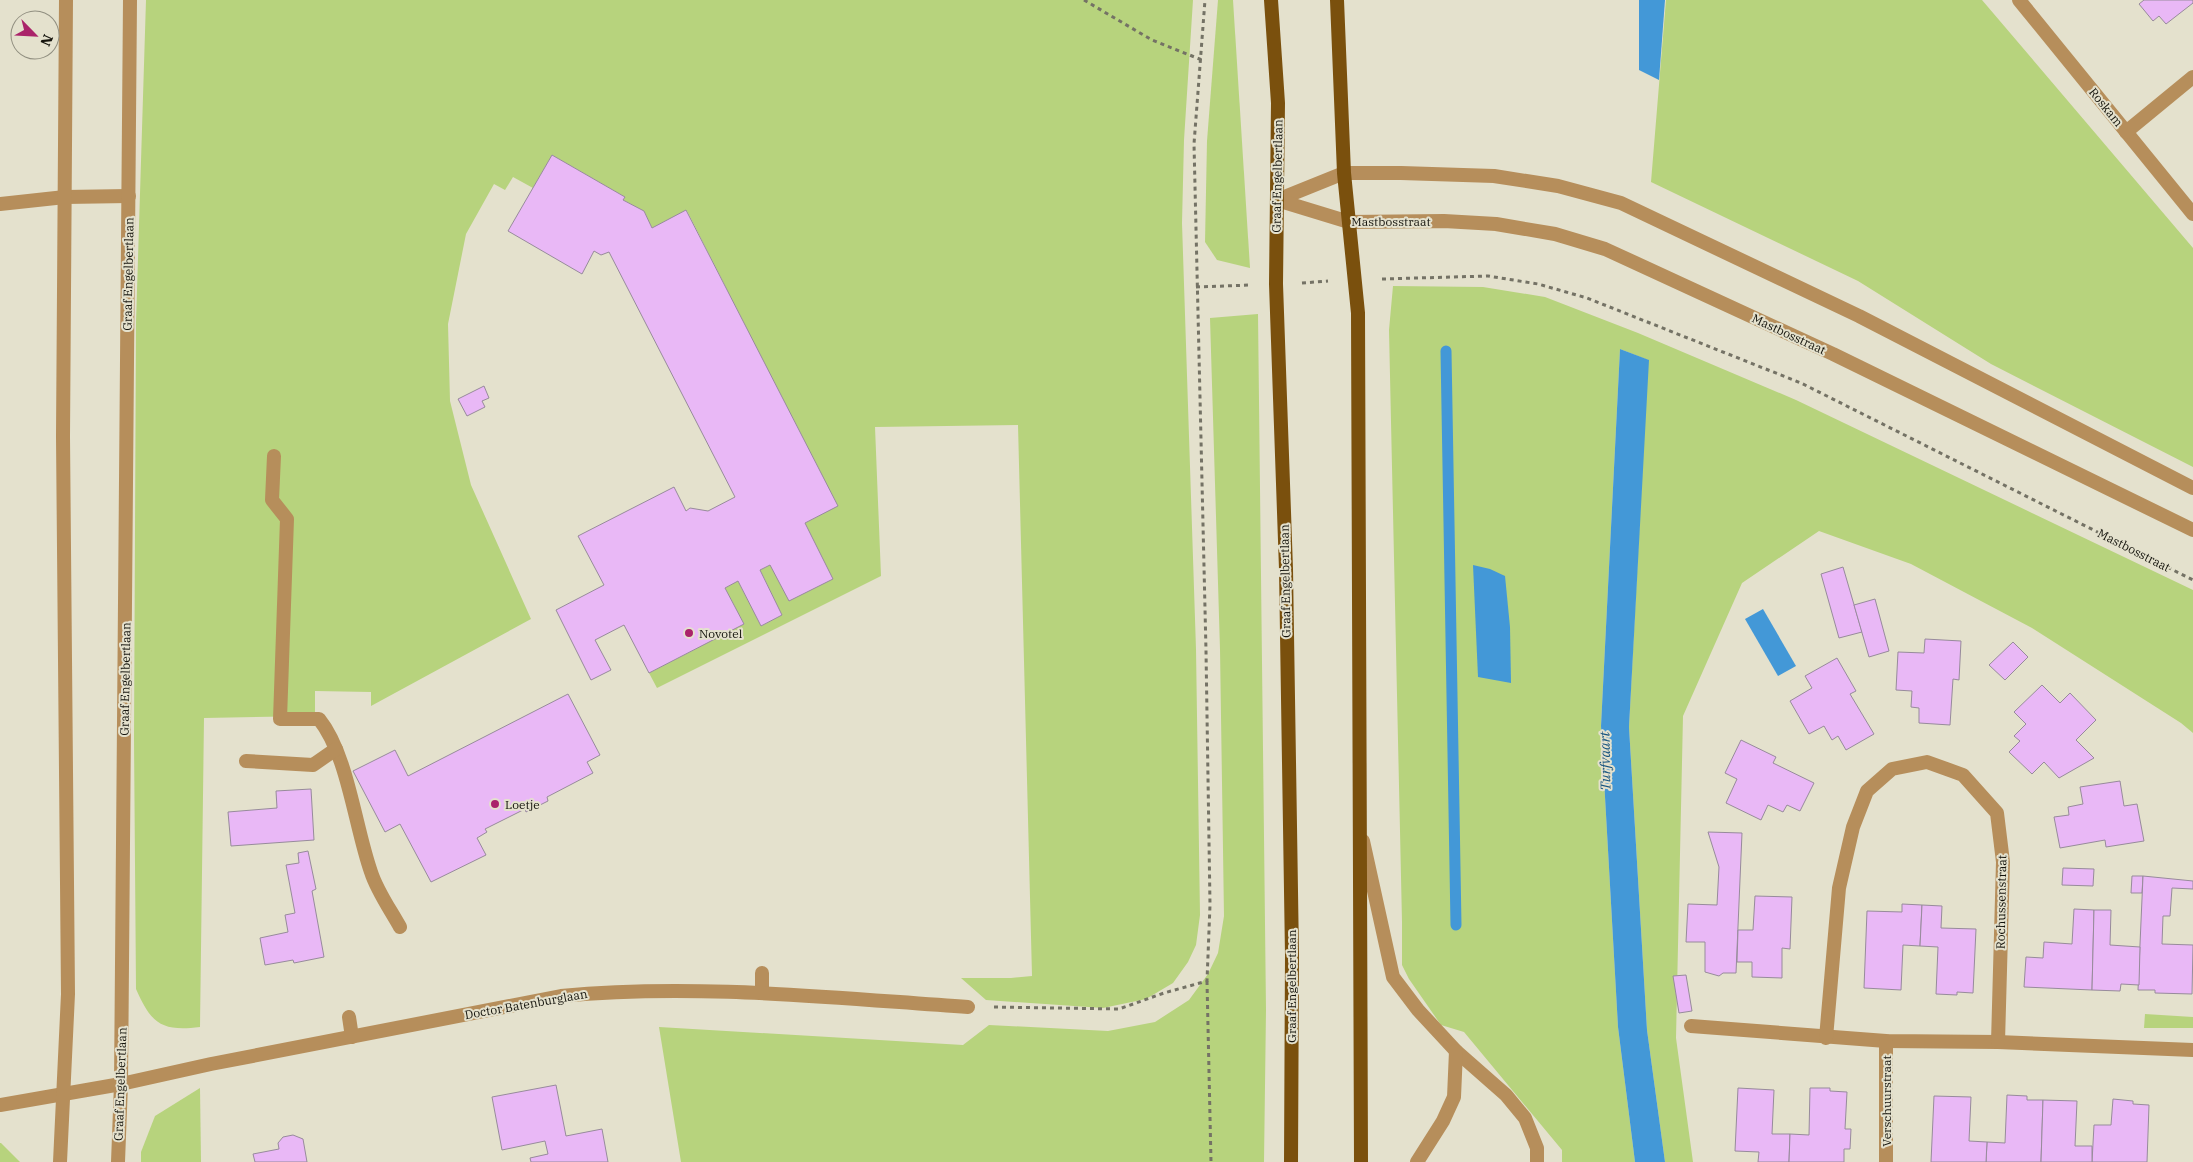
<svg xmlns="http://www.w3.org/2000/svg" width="2193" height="1162" viewBox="0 0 2193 1162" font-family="'IBM Plex Serif',serif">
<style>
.green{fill:#b7d37d}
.water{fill:#4398d7}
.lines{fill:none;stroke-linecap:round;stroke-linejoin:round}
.stream{stroke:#4398d7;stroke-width:11}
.building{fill:#e9b8f6;stroke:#978b9b}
.path{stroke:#747265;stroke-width:3;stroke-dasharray:4 4;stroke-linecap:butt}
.service{stroke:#b68e5b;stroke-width:14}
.minor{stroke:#b68e5b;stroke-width:14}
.tertiary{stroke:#b68e5b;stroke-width:14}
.primary{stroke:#7a500d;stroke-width:14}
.poi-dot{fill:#aa236a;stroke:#e4e1cd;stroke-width:2}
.labels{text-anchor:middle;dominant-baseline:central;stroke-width:4;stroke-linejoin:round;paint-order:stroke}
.street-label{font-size:12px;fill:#14130c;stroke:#e4e1cd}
.poi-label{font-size:12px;fill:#14130c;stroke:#e4e1cd;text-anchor:start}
.water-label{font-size:14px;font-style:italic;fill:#17547f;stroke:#e4e1cd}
</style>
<rect width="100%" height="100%" fill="#e4e1cd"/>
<g class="green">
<path d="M 146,0 L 1193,0 L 1184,140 L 1182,223 L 1196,649 L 1200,915 L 1196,945 L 1188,962 L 1173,983 L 1146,999 L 1103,1008 L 986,1000 L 961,978 L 1011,978 L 1032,976 L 1018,425 L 875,427 L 881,576 L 657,688 L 649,673 L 744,624 L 725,588 L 738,581 L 761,626 L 782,615 L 760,570 L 770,565 L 805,523 L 837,506 L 687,211 L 652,228 L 644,211 L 623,200 L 625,197 L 552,155 L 533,188 L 513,177 L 505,190 L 494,184 L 466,234 L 448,324 L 450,401 L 471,485 L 531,619 L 371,706 L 371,692 L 315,691 L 315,716 L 204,718 L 200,1027 C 161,1032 151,1023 136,989 L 134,739 L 136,323 Z"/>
<polygon points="1218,0 1233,0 1250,268 1217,260 1205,242 1207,141"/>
<polygon points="1666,0 1982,0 2193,248 2193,467 1991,364 1858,281 1651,182"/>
<polygon points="1393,286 1483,287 1545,297 1638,333 1796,400 2193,590 2193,733 2181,723 2032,628 1911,564 1819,531 1742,583 1683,716 1676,1038 1693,1162 1665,1162 1647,1030 1629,727 1648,360 1620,349 1601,726 1618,1027 1635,1162 1562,1162 1562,1150 1464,1032 1441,1025 1409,979 1402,965 1402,922 1389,330"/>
<polygon points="1258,314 1266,1010 1264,1162 681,1162 659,1027 963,1045 989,1025 1108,1031 1155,1022 1189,1000 1208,974 1218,953 1224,916 1220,649 1210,318"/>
<polygon points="2145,1014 2193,1017 2193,1028 2144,1028"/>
<polygon points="200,1088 201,1162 141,1162 141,1152 155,1116"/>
<polygon points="0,1143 1,1143 20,1162 0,1162"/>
</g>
<g class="water">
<polygon points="1639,0 1665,0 1659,80 1639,70"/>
<polygon points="1620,349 1649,360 1629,727 1647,1030 1665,1162 1635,1162 1618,1027 1601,726"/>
<polygon points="1473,565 1490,569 1505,576 1510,627 1511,683 1478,677"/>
<polygon points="1763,609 1796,666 1778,676 1745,619"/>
</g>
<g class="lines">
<polyline class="stream" points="1446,351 1456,925"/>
</g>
<g class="building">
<polygon points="2144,0 2193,0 2193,3 2166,24 2159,16 2153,21 2139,4"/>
<polygon points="552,155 625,197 623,200 644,211 652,228 686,210 838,506 805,523 833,579 789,601 770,565 760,570 782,615 761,626 738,581 725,588 744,624 649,673 624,625 595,640 611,670 591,680 556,610 604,585 578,536 674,487 686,511 690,508 708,511 735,497 609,252 601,255 594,251 582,274 508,231"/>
<polygon points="484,386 489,398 482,401 485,407 467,416 458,399"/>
<polygon points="1843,567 1862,632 1839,638 1821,574"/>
<polygon points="1875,599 1889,651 1869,657 1854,605"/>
<polygon points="1925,639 1961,641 1959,680 1953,679 1950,725 1919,723 1919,708 1911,707 1912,691 1896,690 1898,652 1924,653"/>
<polygon points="2013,642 2028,657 2005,680 1989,665"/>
<polygon points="1837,658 1856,691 1850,694 1874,734 1846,750 1838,736 1832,740 1824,726 1809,734 1790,701 1812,688 1805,676"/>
<polygon points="2042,685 2060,703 2070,693 2096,720 2076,740 2094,758 2059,778 2044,762 2032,774 2009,752 2020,741 2014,736 2026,724 2014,712"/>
<polygon points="568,694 600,755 587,762 593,773 547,797 548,801 526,812 525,809 485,829 487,832 477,838 486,855 431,882 400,824 385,832 353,771 395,750 408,776"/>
<polygon points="1741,740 1776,757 1773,763 1814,783 1800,811 1787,805 1783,812 1768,805 1761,820 1726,803 1737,779 1725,773"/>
<polygon points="2120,781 2124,806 2137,804 2144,841 2106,847 2105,840 2060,848 2054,817 2069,815 2068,807 2083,804 2080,787"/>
<polygon points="311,789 314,840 231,846 228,812 277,808 276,791"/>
<polygon points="1708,832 1742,833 1736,973 1723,973 1719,976 1705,972 1705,942 1686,942 1688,904 1717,905 1719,867"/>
<polygon points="308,851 316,889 312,891 324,957 294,963 293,960 265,965 260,938 288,932 285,915 295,913 286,865 299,863 298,853"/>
<polygon points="2063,868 2094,869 2093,886 2062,885"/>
<polygon points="2132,876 2143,876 2142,893 2131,893"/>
<polygon points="2143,876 2193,881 2193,889 2172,888 2170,916 2163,916 2162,944 2193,945 2192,994 2155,993 2155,990 2138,990"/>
<polygon points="1755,896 1792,897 1790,949 1782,948 1782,978 1752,977 1752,962 1737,962 1738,930 1753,930"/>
<polygon points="1902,904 1922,905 1920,946 1903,945 1901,990 1864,988 1867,911 1902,912"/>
<polygon points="1922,905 1942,906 1941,928 1976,929 1973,993 1957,992 1957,995 1936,994 1938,947 1920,946"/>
<polygon points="2074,909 2094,910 2092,990 2024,987 2026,957 2043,958 2044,942 2072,944"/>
<polygon points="2094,910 2111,910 2110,945 2140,947 2139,985 2121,984 2120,991 2092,990"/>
<polygon points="1686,975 1692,1011 1679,1013 1673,976"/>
<polygon points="556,1085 566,1136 602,1129 608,1162 531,1162 530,1158 548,1154 545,1141 502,1150 492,1097"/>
<polygon points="1738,1088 1774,1090 1772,1134 1790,1134 1789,1162 1758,1162 1759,1152 1735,1151"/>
<polygon points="1810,1088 1830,1088 1830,1091 1847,1092 1845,1129 1851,1129 1850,1149 1844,1149 1844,1162 1789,1162 1790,1134 1809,1135"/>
<polygon points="2007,1095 2027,1096 2027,1100 2043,1100 2041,1162 1986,1162 1987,1142 2005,1143"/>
<polygon points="1934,1096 1971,1097 1969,1141 1987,1142 1986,1162 1931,1162"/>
<polygon points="2113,1099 2133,1101 2133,1104 2149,1105 2147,1162 2092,1162 2094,1125 2111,1125"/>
<polygon points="2043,1100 2077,1101 2075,1146 2092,1146 2092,1162 2041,1162"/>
<polygon points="293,1135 303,1139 307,1162 255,1162 253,1154 279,1149 278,1143 283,1137"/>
</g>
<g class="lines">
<g class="path">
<polyline points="1084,0 1152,40 1202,60"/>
<polyline points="1382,279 1488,276 1538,284 1587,298 1801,383 2193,580"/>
<polyline points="1302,283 1328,281"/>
<polyline points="1196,287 1251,285"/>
<polyline points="1207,981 1211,1162"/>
<polyline points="994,1007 1119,1009 1164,993 1207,981 1210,905 1206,651 1194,144 1205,0"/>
</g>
<g class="service">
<path d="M 274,456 L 272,500 L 287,519 L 280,719 L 319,719 C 348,755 355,827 371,872 C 377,891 390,909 400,927"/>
<polyline points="246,761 313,765 336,749"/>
<polyline points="1363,841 1393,977 1418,1010 1456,1051 1506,1095 1525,1118 1537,1148 1537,1162"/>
<polyline points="762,973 762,993"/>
<polyline points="349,1017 352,1037"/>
<polyline points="1417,1162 1443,1121 1454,1097 1456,1051"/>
</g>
<g class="minor">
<polyline points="2019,0 2193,214"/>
<polyline points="2126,132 2193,77"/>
<polyline points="0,204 65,197 129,196"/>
<polyline points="1691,1026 1886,1041 1998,1042 2193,1050"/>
<polyline points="1826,1038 1839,888 1853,827 1867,791 1892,769 1927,762 1963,775 1997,813 2003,862 1998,1042"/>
<path d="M 0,1105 L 121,1084 L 211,1064 L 561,996 C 696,983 832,998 968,1007"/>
<polyline points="60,1162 68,994 63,437 66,0"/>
<polyline points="118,1162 121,1084 130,0"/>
<polyline points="1886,1162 1886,1041"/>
</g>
<g class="tertiary">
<polyline points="1277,200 1344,173 1401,173 1494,176 1558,186 1621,203 1859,316 2193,488"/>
<polyline points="1277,200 1349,222 1444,221 1496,224 1555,234 1605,249 1833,354 2193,530"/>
</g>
<g class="primary">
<polyline points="1271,0 1278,103 1276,284 1286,569 1292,955 1291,1162"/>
<polyline points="1337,0 1344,173 1358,313 1361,1162"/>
</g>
</g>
<g class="poi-dot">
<circle cx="689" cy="633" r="5"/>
<circle cx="495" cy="804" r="5"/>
</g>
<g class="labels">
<g class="street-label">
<text transform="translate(2106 107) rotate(51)">Roskam</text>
<text transform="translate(1277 176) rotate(-89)">Graaf Engelbertlaan</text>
<text x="1391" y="221">Mastbosstraat</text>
<text transform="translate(128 274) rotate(-89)">Graaf Engelbertlaan</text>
<text transform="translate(1789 334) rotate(25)">Mastbosstraat</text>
<text transform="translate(2134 550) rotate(27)">Mastbosstraat</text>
<text transform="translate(1285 581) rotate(-91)">Graaf Engelbertlaan</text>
<text transform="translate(125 679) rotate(-89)">Graaf Engelbertlaan</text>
<text transform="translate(2001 902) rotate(-89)">Rochussenstraat</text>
<text transform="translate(1291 986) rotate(-90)">Graaf Engelbertlaan</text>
<text transform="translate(526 1004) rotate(-10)">Doctor Batenburglaan</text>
<text transform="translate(120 1084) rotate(-88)">Graaf Engelbertlaan</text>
<text transform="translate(1886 1101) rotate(-90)">Verschuurstraat</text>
</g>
<g class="poi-label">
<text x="699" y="633">Novotel</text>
<text x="505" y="804">Loetje</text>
</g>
<g class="water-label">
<text transform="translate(1605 761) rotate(-91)">Turfvaart</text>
</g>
</g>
<g transform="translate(35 35) rotate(114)"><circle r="24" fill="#e4e1cd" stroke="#918f80"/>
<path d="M0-4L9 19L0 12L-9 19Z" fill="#aa236a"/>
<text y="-8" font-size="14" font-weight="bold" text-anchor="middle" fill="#14130c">N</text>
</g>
</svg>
